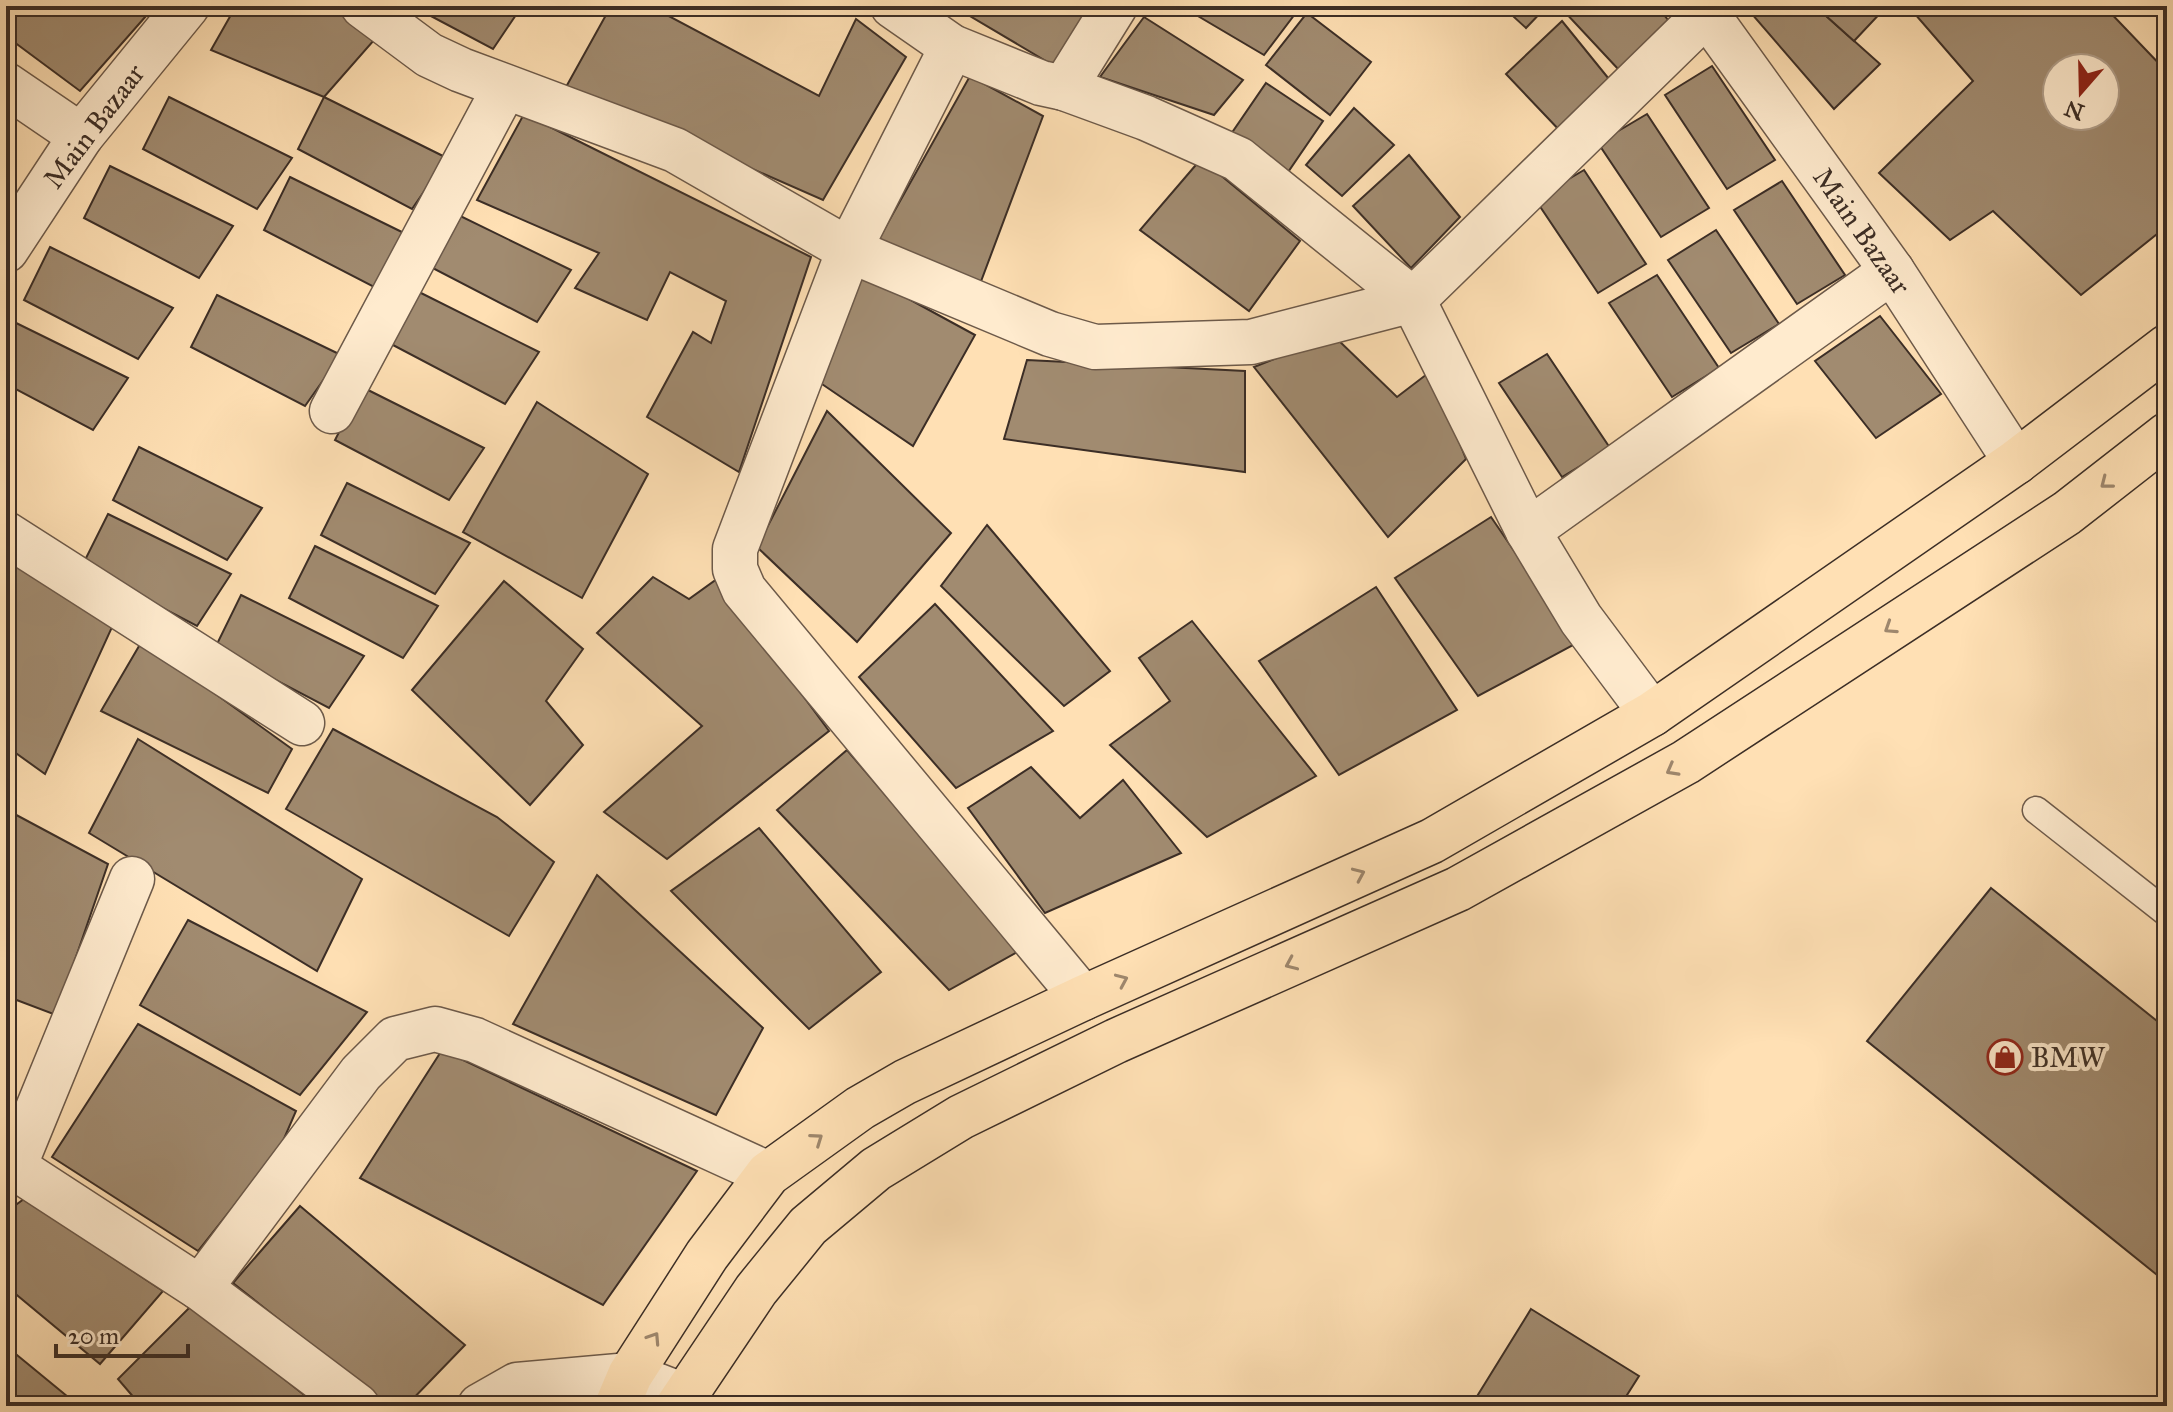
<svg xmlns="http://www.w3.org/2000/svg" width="2173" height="1412" viewBox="0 0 2173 1412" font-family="'IM FELL Great Primer',serif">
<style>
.building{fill:#a18b70;stroke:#3c2e26;stroke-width:2;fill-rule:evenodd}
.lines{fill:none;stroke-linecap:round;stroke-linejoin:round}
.lane-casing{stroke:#6d5a4a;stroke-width:29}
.street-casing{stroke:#6d5a4a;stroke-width:47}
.primary-casing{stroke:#3c2e26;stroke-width:47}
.lane{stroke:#ffebce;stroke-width:26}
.street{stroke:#ffebce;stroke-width:44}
.primary{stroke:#ffe0b4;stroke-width:44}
.oneway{stroke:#9e876d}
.labels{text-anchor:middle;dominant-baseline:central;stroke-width:8;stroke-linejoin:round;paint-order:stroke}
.street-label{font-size:28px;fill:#3c2e26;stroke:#ffebce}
.poi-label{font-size:28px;fill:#3c2e26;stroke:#ffebce;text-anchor:start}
</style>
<rect width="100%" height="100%" fill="#ffe0b4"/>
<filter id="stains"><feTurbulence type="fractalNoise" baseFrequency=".0025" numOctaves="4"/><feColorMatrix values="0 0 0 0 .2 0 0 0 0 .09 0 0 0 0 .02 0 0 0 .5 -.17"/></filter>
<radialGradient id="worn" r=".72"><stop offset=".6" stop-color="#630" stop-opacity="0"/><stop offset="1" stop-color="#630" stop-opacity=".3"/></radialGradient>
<g class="building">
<polygon points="6,6 134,6 146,16 80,91 6,36"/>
<polygon points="236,6 344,6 382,31 324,97 211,50"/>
<polygon points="412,6 522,6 493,49"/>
<polygon points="611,6 650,6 819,96 856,19 906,57 823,200 566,87"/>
<polygon points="953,6 1045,6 1051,10 1054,6 1089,6 1056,67"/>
<polygon points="1181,6 1301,6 1264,55"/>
<polygon points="1502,6 1547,6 1526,28"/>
<polygon points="1565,6 1657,6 1668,20 1619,70 1562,9"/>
<polygon points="1745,6 1815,6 1880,64 1834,109"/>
<polygon points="1815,6 1887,6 1854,41"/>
<path d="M 1908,6 L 2104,6 L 2167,72 L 2167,226 L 2081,295 L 1993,211 L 1950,240 L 1879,173 L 1973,81 ZM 2057,68 L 2105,68 L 2105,116 L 2057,116 Z"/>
<polygon points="1307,13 1371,62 1330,115 1266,65"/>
<polygon points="1144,17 1243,80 1214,115 1100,77"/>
<polygon points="1562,21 1613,84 1563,134 1506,74"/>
<polygon points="1712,66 1775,160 1727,189 1665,95"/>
<polygon points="970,76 1043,116 980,284 876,244"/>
<polygon points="1266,83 1323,121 1286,175 1229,137"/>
<polygon points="169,97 292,158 257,209 143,149"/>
<polygon points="324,97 447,158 412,209 298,149"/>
<polygon points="1354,108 1394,145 1342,196 1306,165"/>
<polygon points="524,114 811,257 739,472 647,417 693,332 711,343 726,301 670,272 647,320 575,288 599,253 477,200"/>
<polygon points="1647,114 1709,208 1661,237 1598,143"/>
<polygon points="1409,155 1460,217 1411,268 1353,206"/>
<polygon points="1201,159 1300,241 1249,311 1140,230"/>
<polygon points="110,166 233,226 199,278 84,218"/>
<polygon points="1584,170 1646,264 1598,293 1535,199"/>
<polygon points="290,177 412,237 378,289 264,230"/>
<polygon points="1782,181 1845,275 1797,304 1734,210"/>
<polygon points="448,210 571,270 537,322 423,263"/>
<polygon points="1716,230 1779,324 1731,353 1668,260"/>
<polygon points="50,247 173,308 138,359 24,300"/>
<polygon points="863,274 975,335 913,446 816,380"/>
<polygon points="1657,275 1719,368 1672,397 1609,303"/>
<polygon points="417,291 539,352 505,404 391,344"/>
<polygon points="217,295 341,355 305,406 191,347"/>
<polygon points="1880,316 1941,394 1876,438 1815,361"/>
<polygon points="6,318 128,378 93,430 6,384"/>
<polygon points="1334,336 1397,397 1431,371 1466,459 1388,537 1254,367"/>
<polygon points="1547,354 1610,448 1562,477 1499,383"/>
<polygon points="1027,360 1245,371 1245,472 1004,439"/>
<polygon points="362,387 484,448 449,500 335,440"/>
<polygon points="537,402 648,474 582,598 463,532"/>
<polygon points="827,411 951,533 857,642 757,547"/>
<polygon points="139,447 262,508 227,560 113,500"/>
<polygon points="347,483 470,543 435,594 321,535"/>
<polygon points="108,514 231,574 197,626 82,566"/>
<polygon points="1491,517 1577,643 1478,696 1395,578"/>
<polygon points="987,525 1110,671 1064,706 941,586"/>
<polygon points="315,546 438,606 403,658 289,598"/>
<polygon points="6,557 113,625 45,774 6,746"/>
<polygon points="653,577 689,599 717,579 829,731 667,859 604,812 702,726 597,633"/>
<polygon points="504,581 583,649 546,701 583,745 530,805 412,690"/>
<polygon points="1376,587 1457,710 1339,775 1259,661"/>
<polygon points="241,595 364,656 329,708 215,648"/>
<polygon points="935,604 1053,731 956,788 859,677"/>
<polygon points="1192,621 1316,776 1207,837 1110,745 1170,701 1139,658"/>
<polygon points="142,641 292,749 268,793 101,711"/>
<polygon points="333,729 497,817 554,862 509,936 286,809"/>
<polygon points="138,739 362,879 317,971 89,833"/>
<polygon points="847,750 1019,951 949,990 777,810"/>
<polygon points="1031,767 1080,818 1123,780 1181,853 1045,913 968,808"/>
<polygon points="7,810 108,864 56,1015 6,996"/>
<polygon points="759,828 881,972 809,1029 671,891"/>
<polygon points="597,875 763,1028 716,1115 513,1024"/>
<polygon points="1991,888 2167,1029 2167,1283 1867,1041"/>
<polygon points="188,920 367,1012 300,1095 140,1005"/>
<polygon points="138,1024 296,1111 280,1148 198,1251 52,1157"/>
<polygon points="442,1050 697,1171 603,1305 360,1178"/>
<polygon points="24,1199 163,1291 100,1364 6,1286 6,1212"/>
<polygon points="300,1206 465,1345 406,1406 388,1406 233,1283"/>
<polygon points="192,1305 318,1406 141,1406 118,1379"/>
<polygon points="1531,1309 1639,1376 1620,1406 1471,1406"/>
<polygon points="6,1346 79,1406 6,1406"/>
</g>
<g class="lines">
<defs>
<polyline id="lane" points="2036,810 2167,913"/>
<g id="street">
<polyline points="363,6 429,55 461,70 675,150 849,250 1050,334 1095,347 1251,342 1413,300 1707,13"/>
<polyline points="893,6 952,47 1041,83 1064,88 1146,118 1238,159 1413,300 1528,531 1581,619 1652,714"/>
<polyline points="1701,6 1892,271 2016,462"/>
<polyline points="952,47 849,250 735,549 735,569 744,590 1083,998"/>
<polyline points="6,85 81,136"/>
<polyline points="1064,88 1115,6"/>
<polyline points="6,250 81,136 187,6"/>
<polyline points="332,411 505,87"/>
<polyline points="1528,531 1892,271"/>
<polyline points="6,534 302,723"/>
<polyline points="14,1167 200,1288 357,1406"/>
<polyline points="6,1174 14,1167 132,879"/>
<polyline points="200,1288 361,1073 395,1039 435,1029 475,1040 768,1174"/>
<polyline points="480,1406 517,1385 630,1375 684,1396"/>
</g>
<g id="primary">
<polyline points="617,1406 630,1375 707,1255 768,1174 860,1108 905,1082 1083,998 1432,841 1652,714 2016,462 2167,347"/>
<polyline points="678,1406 756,1290 808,1226 876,1169 961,1117 1116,1041 1458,889 1686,762 2067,513 2167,435"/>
</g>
</defs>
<use href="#lane" class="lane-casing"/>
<use href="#street" class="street-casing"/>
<use href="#primary" class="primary-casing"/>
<use href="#lane" class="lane"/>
<use href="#street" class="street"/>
<use href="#primary" class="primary"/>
</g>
<defs><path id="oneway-chevron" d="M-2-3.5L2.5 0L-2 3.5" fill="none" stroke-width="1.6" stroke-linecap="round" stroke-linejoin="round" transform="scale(2)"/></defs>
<g class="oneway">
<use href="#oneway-chevron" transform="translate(2106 483) rotate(142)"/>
<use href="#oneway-chevron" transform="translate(1890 628) rotate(147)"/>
<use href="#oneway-chevron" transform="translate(1672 770) rotate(151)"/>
<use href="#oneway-chevron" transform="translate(1359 874) rotate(-24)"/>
<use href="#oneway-chevron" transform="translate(1291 964) rotate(156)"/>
<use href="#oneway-chevron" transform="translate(1122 980) rotate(-24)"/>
<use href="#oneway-chevron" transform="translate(817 1139) rotate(-35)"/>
<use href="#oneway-chevron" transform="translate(654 1338) rotate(-57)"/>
</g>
<defs>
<symbol id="shop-ring" viewBox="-11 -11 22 22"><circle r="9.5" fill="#ffebce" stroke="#8f2418" stroke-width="1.5"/><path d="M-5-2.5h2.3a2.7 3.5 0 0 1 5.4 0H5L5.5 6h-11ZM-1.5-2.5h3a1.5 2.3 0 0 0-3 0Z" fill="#8f2418"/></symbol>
</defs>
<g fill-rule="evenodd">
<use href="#shop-ring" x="1985" y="1037" width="40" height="40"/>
</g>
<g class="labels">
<g class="street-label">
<text transform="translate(94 126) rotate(-53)">Main Bazaar</text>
<text transform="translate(1862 231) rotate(55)">Main Bazaar</text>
</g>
<g class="poi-label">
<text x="2031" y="1057">BMW</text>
</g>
</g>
<rect width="2173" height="1412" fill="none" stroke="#ffe0b4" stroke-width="32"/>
<rect x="8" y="8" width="2157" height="1396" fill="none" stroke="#3c2e26" stroke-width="4"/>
<rect x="16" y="16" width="2141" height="1380" fill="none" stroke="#3c2e26" stroke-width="2"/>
<g transform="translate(2081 92) rotate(200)"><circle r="38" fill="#ffebce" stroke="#b19f8b" stroke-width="2"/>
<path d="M0-6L14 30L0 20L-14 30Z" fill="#8f2418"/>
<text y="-12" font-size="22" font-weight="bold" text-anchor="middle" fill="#3c2e26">N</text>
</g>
<path d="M56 1344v12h132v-12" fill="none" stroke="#3c2e26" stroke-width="4"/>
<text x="68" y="1344" font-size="24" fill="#3c2e26" stroke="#ffebce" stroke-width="6" paint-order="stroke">20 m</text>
<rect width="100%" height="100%" filter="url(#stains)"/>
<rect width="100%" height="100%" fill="url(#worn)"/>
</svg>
